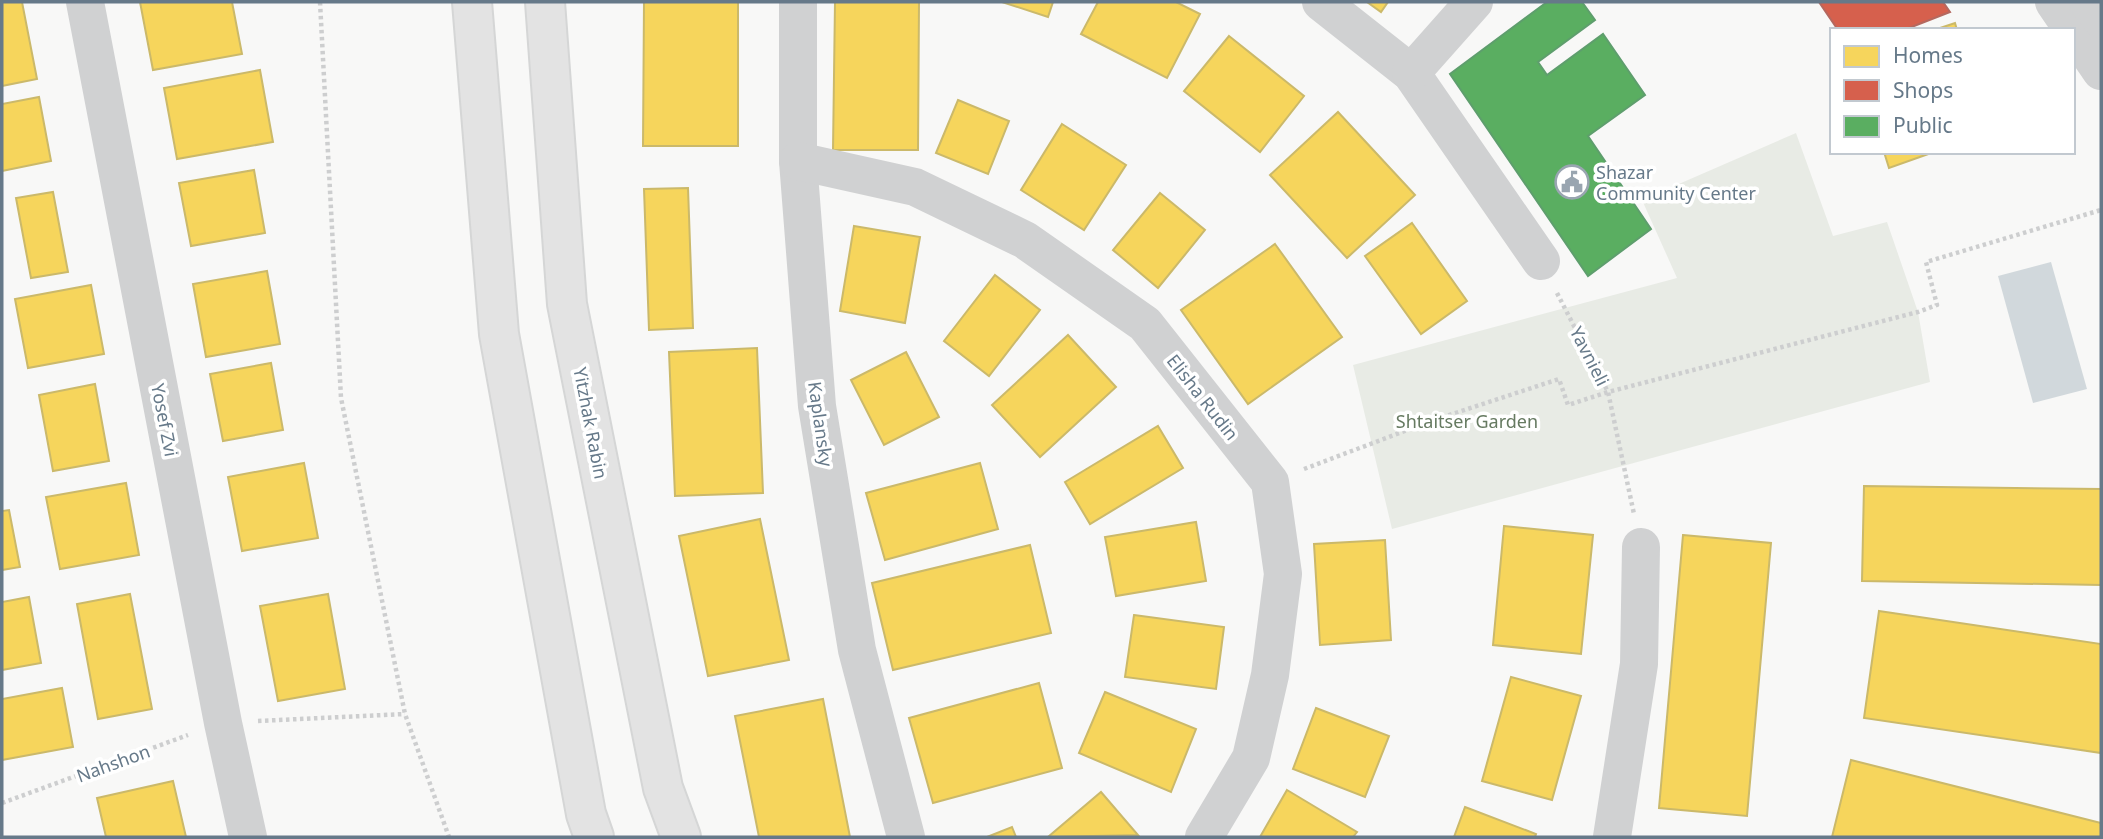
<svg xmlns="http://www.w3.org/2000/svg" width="2103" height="839" viewBox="0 0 2103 839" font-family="'Noto Sans',sans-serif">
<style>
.green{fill:#e8ebe5}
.water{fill:#d1d8dc}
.homes{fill:#f6d55c;stroke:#cbb96a;stroke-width:2}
.shops{fill:#d6604d;stroke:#b4685f;stroke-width:2}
.public{fill:#5aae61;stroke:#5e9e6d;stroke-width:2}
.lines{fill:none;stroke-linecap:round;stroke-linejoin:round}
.major-casing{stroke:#d5d6d6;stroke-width:42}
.path{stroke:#cdcecf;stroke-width:4.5;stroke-dasharray:3.5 3.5;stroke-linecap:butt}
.minor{stroke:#d0d1d2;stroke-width:38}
.major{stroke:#e3e3e3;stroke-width:38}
.labels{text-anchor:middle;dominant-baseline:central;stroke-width:7;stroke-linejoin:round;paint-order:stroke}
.poi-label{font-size:18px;fill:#667989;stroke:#fff;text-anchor:start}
.street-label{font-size:18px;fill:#667989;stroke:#fff}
.park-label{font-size:18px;fill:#667a61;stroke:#fff}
</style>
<rect width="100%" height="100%" fill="#f8f8f7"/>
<polygon class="green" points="1796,133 1833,236 1887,222 1918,312 1930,382 1392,529 1353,365 1677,278 1642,200"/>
<polygon class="water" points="2051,262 2087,389 2033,403 1998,276"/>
<g class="homes">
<polygon points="2,2 22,2 37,79 2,86"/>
<polygon points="140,2 232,2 242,54 153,70"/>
<polygon points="644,2 738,2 738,146 643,146"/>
<polygon points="835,2 919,2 918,150 833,150"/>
<polygon points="1002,2 1053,2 1048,17"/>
<polygon points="1098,2 1176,2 1200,14 1167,78 1081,34"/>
<polygon points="1367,2 1388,2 1381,12"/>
<polygon points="1955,23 1957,30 1934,30"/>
<polygon points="1229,36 1304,96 1260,152 1184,91"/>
<polygon points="260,70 273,142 177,159 164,88"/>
<polygon points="39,97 51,161 2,171 2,104"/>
<polygon points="958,100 1009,121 988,174 936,153"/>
<polygon points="1338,112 1415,195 1347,258 1270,175"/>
<polygon points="1062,124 1126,165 1084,230 1021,190"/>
<polygon points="1884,152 1934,152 1889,168"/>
<polygon points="254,170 265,233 191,246 179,183"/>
<polygon points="688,188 693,328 649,330 644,189"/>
<polygon points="53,192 68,272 31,278 16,198"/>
<polygon points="1160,193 1205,230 1158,288 1113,250"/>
<polygon points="1412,223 1467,301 1421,334 1365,256"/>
<polygon points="854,226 920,237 905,323 840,311"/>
<polygon points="1275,244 1342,337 1248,404 1181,310"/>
<polygon points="267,271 280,344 206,357 193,284"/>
<polygon points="995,275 1040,310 989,376 944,341"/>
<polygon points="91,285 104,354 28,368 15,299"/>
<polygon points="1068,335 1116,387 1040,457 992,405"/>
<polygon points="757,348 763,493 675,496 669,352"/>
<polygon points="906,352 939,417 884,445 851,380"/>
<polygon points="271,363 283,430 223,441 210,374"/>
<polygon points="95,384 109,461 53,471 39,395"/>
<polygon points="1158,426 1183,468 1090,524 1065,482"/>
<polygon points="304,463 318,538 242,551 228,477"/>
<polygon points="980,463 998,529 885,560 866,493"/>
<polygon points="126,483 139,555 60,569 46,497"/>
<polygon points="1864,486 2101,489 2101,585 1862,581"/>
<polygon points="9,510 20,567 2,570 2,511"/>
<polygon points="760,519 789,660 708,676 679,536"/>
<polygon points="1196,522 1206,581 1116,596 1105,537"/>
<polygon points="1504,526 1593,535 1581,654 1493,645"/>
<polygon points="1683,535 1771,543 1747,816 1659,808"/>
<polygon points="1385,540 1391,640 1320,645 1314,544"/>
<polygon points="1030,545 1051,633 893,670 872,583"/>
<polygon points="130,594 152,709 98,719 77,604"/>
<polygon points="328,594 345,689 278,701 260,606"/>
<polygon points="29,597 41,663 2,670 2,602"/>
<polygon points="1879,611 2101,644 2101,753 1864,718"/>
<polygon points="1134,615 1224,627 1216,689 1125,677"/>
<polygon points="1511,677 1581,696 1552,800 1482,781"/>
<polygon points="1039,683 1062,768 933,803 909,718"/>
<polygon points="62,688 73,747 2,760 2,699"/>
<polygon points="1105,692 1196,729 1171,792 1079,753"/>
<polygon points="823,699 850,837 759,837 735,716"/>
<polygon points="1316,708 1389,736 1365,797 1293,769"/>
<polygon points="1851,760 2101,823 2101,837 1832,837"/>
<polygon points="173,781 186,837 106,837 97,798"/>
<polygon points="1287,790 1357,832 1353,837 1260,837"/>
<polygon points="1101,792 1138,835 1048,837"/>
<polygon points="1465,807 1536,834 1535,837 1454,837"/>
<polygon points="1012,827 1016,837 987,837"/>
</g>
<polygon class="shops" points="1819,2 1943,2 1950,12 1904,30 1838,30"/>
<polygon class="public" points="1547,2 1582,2 1595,20 1538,62 1547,75 1603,34 1645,95 1588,136 1651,229 1588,276 1450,74"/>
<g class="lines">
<defs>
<g id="major">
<polyline points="472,2 499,334 586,814 594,837"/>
<polyline points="545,2 567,304 663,788 681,837"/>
</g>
</defs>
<use href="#major" class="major-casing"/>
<g class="path">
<polyline points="320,2 341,398 405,714 449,837"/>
<polyline points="1557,293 1608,392 1634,514"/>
<polyline points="1304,469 1434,420 1559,379 1568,405 1608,392 1918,312 1937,305 1926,262 2101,210"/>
<polyline points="258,721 405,714"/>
<polyline points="2,803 188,735"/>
</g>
<g class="minor">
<polyline points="85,2 223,723 248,837"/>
<polyline points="798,2 798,161 817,406 857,650 906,837"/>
<polyline points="1321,2 1411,73 1541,261"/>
<polyline points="2054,2 2101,71"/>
<polyline points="2088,2 2101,19"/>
<polyline points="1411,73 1474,2"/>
<polyline points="798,161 915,187 1025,240 1145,324 1270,482 1283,574 1270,675 1251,758 1204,837"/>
<polyline points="1612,837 1639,664 1641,547"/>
</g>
<use href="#major" class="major"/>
</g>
<defs>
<symbol id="civic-ring" viewBox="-11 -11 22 22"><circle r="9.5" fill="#fff" stroke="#99a5b0" stroke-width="1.5"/><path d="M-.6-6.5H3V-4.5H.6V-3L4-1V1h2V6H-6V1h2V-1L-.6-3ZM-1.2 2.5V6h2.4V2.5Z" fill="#99a5b0"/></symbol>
</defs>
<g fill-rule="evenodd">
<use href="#civic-ring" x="1553" y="163" width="38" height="38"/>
</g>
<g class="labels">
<g class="poi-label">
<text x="1596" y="172">Shazar<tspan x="1596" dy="21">Community Center</tspan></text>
</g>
<g class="street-label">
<text transform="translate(1590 356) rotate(63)">Yavnieli</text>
<text transform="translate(1203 397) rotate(52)">Elisha Rudin</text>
<text transform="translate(165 420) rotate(79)">Yosef Zvi</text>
<text transform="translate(591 423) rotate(79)">Yitzhak Rabin</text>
<text transform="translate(821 424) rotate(82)">Kaplansky</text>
<text transform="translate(113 763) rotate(-20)">Nahshon</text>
</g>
<g class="park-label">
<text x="1467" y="421">Shtaitser Garden</text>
</g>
</g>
<rect width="2103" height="839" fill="none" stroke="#667989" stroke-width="7"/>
<rect x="1830" y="28" width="245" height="126" fill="#ffffff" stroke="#c2c9d0" stroke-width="2"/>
<rect x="1844" y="46" width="35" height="21" fill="#f6d55c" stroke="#c2c9d0" stroke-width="2"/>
<text x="1893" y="63" font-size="21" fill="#667989">Homes</text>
<rect x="1844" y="80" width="35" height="21" fill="#d6604d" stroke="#c2c9d0" stroke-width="2"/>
<text x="1893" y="98" font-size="21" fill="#667989">Shops</text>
<rect x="1844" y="116" width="35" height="21" fill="#5aae61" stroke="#c2c9d0" stroke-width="2"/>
<text x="1893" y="133" font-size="21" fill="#667989">Public</text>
</svg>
